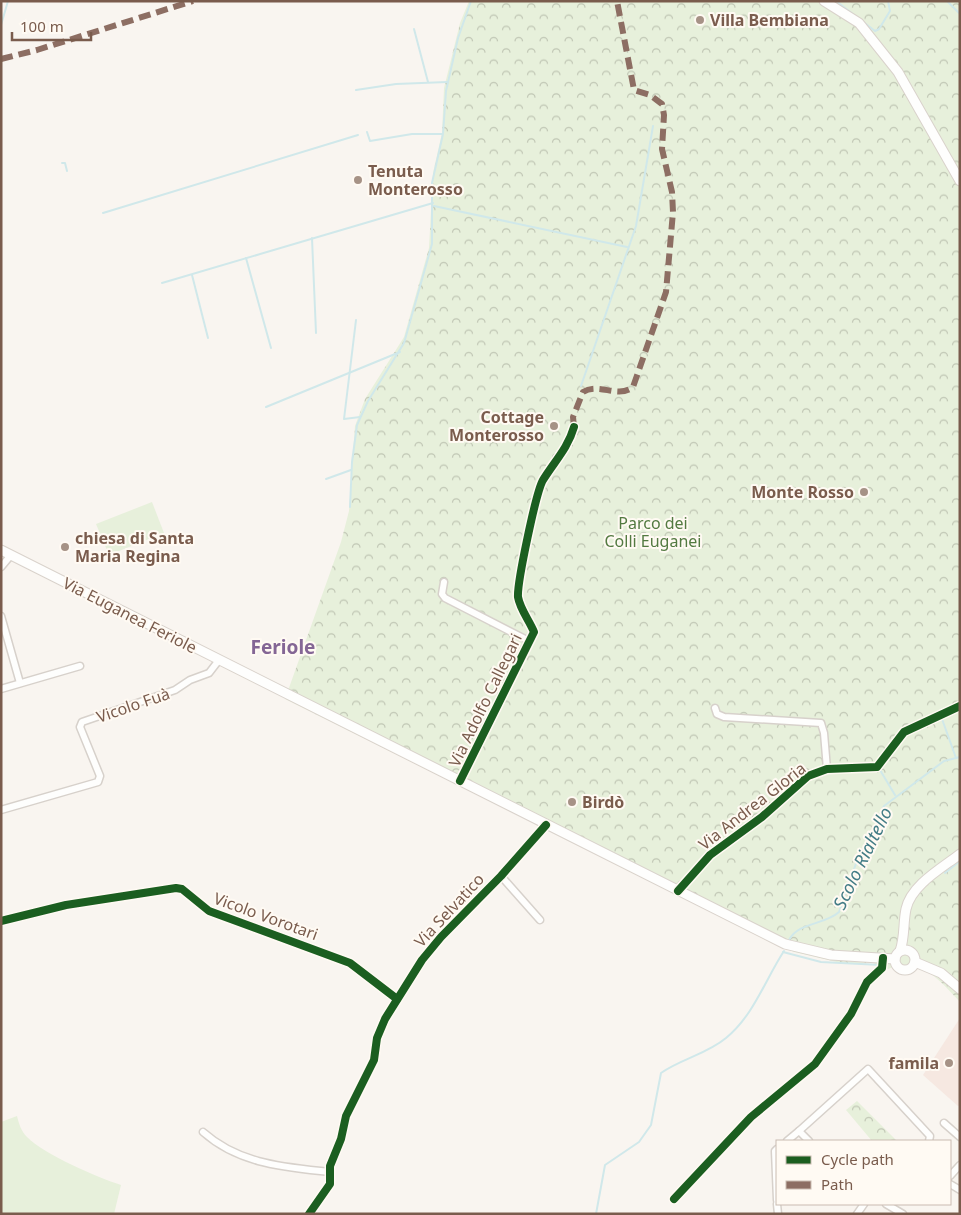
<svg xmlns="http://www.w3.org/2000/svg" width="961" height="1215" viewBox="0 0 961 1215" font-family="'Noto Sans',sans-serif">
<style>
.commercial{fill:#f6e8e1}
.grass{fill:#e7f0db}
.park{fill:url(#park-crowns)}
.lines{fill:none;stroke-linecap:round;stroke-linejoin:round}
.stream{stroke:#d0e8ea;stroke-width:2}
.street-casing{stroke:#d7d1cb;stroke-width:9}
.secondary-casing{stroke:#d9d2cb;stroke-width:11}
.street{stroke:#fefefd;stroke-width:6}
.secondary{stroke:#fefefd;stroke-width:9}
.quiet{stroke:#8d6e63;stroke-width:6;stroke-dasharray:12 6;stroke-linecap:butt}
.cycleway-casing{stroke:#fffaf3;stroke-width:11}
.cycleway{stroke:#1b5e20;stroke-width:8}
.poi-dot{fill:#a69286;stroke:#fffaf3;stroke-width:2}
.labels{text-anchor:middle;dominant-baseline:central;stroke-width:4;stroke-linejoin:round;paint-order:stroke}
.poi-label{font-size:16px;font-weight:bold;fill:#7a5c4d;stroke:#fffaf3;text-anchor:start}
.park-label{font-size:16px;fill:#537a41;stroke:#fffaf3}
.street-label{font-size:16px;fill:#7a5c4d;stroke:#fffaf3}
.water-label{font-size:18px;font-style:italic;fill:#437c86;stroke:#fffaf3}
.quarter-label{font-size:19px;font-weight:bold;fill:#846695;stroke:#fffaf3}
</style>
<defs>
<pattern id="park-crowns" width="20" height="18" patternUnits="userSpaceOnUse" patternTransform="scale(1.25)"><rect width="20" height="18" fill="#e7f0db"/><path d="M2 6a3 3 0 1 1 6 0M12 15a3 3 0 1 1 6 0" fill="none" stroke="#c0c6b4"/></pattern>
</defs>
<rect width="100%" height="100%" fill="#f9f5f0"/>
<polygon class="commercial" points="960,1018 960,1105 958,1106 923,1075"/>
<g class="grass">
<polygon points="152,502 164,533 109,555 96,524"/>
<path d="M 17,1116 C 19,1124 21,1131 27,1137 C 45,1155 97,1177 121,1185 L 114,1214 L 1,1214 L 1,1122 Z"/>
</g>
<g class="park">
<path d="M 469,1 L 960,1 L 960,1002 C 939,980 921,956 888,969 L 873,963 L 845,964 L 794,952 L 285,699 L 341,542 L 349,511 L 355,426 L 365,399 L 404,337 L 429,248 L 433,173 L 442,133 L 444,88 L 460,23 Z"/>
<polygon points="857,1101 897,1141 872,1141 846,1110"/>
</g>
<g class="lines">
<g class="stream">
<polyline points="836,1 875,31 879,29 890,11 888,1"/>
<polyline points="947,1 960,14"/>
<polyline points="1,25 8,1"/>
<polyline points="414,29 428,82"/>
<polyline points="356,90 396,84 447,82"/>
<polyline points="367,132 370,141 412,134 442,134"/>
<polyline points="62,163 65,163 67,171"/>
<polyline points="434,206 627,247"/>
<polyline points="103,213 358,135"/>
<polyline points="312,238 316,333"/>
<polyline points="246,258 271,348"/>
<polyline points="192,275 208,338"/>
<polyline points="162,283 433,203"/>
<polyline points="356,320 344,419 360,417"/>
<polyline points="581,386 636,226 653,126"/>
<polyline points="266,407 400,352"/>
<polyline points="326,479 351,470"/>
<polyline points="350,507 352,462 357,425 368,401 404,343 432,244 432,183 443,134 446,91 458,38 471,1"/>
<polyline points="927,725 942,719 956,758"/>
<polyline points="903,738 911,732"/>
<polyline points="895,795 880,770 897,746"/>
<polyline points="945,873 960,861"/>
<path d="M 789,940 C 798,922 825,925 839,912 L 859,855 L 877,832 L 878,819 L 884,806 L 944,761 L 960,757"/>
<polyline points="783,952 821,962 881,965"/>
<path d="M 596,1214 L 605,1165 L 639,1142 L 651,1125 L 661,1073 C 681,1059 707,1054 726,1038 C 754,1015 765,980 784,951"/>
</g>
<defs>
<g id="street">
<polyline points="1,567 11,555"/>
<polyline points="444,582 442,594 445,598 529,641"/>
<polyline points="1,616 20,683"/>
<polyline points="1,689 80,666"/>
<polyline points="715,708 717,714 724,717 821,723 824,733 827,769"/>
<path d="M 460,781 L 534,632 C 529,620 520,609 518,597 C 517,583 536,492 543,480 C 554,462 568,448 574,427"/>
<polyline points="1,810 98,782 100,776 80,727 82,722 175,690 190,680 209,673 219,660"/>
<polyline points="501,876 540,920"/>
<polyline points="678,891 710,855 762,817 808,776 827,769 877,767 904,732 960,706"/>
<polyline points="1,921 66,905 176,888 182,889 209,911 350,963 397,999"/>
<polyline points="944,1123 960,1137"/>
<path d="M 203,1132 C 239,1164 284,1167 329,1172"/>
<polyline points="787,1141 799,1131"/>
<polyline points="809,1141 799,1131 868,1069 930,1136 929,1141"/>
<polyline points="777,1149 775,1151 777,1200"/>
<polyline points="950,1176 960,1165"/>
<polyline points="950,1184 960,1190"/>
<polyline points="674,1199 751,1117 815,1064 851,1014 867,982 882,968 883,958"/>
<polyline points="777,1204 778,1214"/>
<polyline points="886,1204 903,1214"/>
<polyline points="309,1214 330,1184 330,1166 341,1139 346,1116 374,1060 377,1038 385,1019 422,960 441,937 501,876 546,825"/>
<polyline points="857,1214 864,1204"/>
</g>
<g id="secondary">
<polyline points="824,1 859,23 898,72 960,181"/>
<polyline points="1,550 785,944 831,955 895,959"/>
<circle cx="905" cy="960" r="10"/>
<path d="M 900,951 C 905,937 903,923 906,909 C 911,885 942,868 960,854"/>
<polyline points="915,962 941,973 960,989"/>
</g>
</defs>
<use href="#street" class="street-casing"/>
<use href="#secondary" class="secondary-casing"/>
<use href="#street" class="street"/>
<use href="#secondary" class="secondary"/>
<g class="quiet">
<polyline points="1,59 37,50 193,1"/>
<path d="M 574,427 L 573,417 L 583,392 C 599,382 618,399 633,387 L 666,292 L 673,212 L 672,192 L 662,149 L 664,115 L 662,104 L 650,95 L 634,90 L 617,1"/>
</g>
<defs>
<g id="cycleway">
<path d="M 460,781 L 534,632 C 529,620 520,609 518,597 C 517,583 536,492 543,480 C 554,462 568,448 574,427"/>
<polyline points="678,891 710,855 762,817 808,776 827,769 877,767 904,732 960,706"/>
<polyline points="1,921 66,905 176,888 182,889 209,911 350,963 397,999"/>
<polyline points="674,1199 751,1117 815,1064 851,1014 867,982 882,968 883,958"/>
<polyline points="309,1214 330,1184 330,1166 341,1139 346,1116 374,1060 377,1038 385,1019 422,960 441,937 501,876 546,825"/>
</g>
</defs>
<use href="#cycleway" class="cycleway-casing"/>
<use href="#cycleway" class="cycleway"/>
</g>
<g class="poi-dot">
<circle cx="700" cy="20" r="5"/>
<circle cx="358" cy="180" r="5"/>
<circle cx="554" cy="426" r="5"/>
<circle cx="864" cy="492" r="5"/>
<circle cx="65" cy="547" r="5"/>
<circle cx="572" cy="802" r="5"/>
<circle cx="949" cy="1063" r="5"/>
</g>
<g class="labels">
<g class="poi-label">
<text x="710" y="20">Villa Bembiana</text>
<text x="368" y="171">Tenuta<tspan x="368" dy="18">Monterosso</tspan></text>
<text x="544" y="417" text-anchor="end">Cottage<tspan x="544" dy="18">Monterosso</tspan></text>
<text x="854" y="492" text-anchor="end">Monte Rosso</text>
<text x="75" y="538">chiesa di Santa<tspan x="75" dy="18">Maria Regina</tspan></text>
<text x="582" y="802">Birdò</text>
<text x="939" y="1063" text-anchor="end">famila</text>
</g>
<g class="park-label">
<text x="653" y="523">Parco dei<tspan x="653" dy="18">Colli Euganei</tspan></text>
</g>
<g class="street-label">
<text transform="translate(130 615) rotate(27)">Via Euganea Feriole</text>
<text transform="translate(485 700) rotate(-64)">Via Adolfo Callegari</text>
<text transform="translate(133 705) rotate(-19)">Vicolo Fuà</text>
<text transform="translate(752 806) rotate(-38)">Via Andrea Gloria</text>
<text transform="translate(449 910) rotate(-47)">Via Selvatico</text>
<text transform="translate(266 916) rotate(20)">Vicolo Vorotari</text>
</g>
<g class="water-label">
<text transform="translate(862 858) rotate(-64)">Scolo Rialtello</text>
</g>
<g class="quarter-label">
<text x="283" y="647">Feriole</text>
</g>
</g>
<rect width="961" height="1215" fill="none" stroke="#7a5c4d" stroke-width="5"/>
<rect x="776" y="1140" width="175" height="65" fill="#fffaf3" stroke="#cabbb1"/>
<rect x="786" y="1156" width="25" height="8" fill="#1b5e20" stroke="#cabbb1"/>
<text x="821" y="1165" font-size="15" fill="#7a5c4d">Cycle path</text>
<rect x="786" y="1181" width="25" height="8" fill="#8d6e63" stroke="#cabbb1"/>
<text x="821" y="1190" font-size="15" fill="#7a5c4d">Path</text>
<path d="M12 32v8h79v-8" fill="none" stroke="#7a5c4d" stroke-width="2.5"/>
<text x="20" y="32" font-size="15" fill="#7a5c4d" stroke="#fffaf3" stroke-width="4" paint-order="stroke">100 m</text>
</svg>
